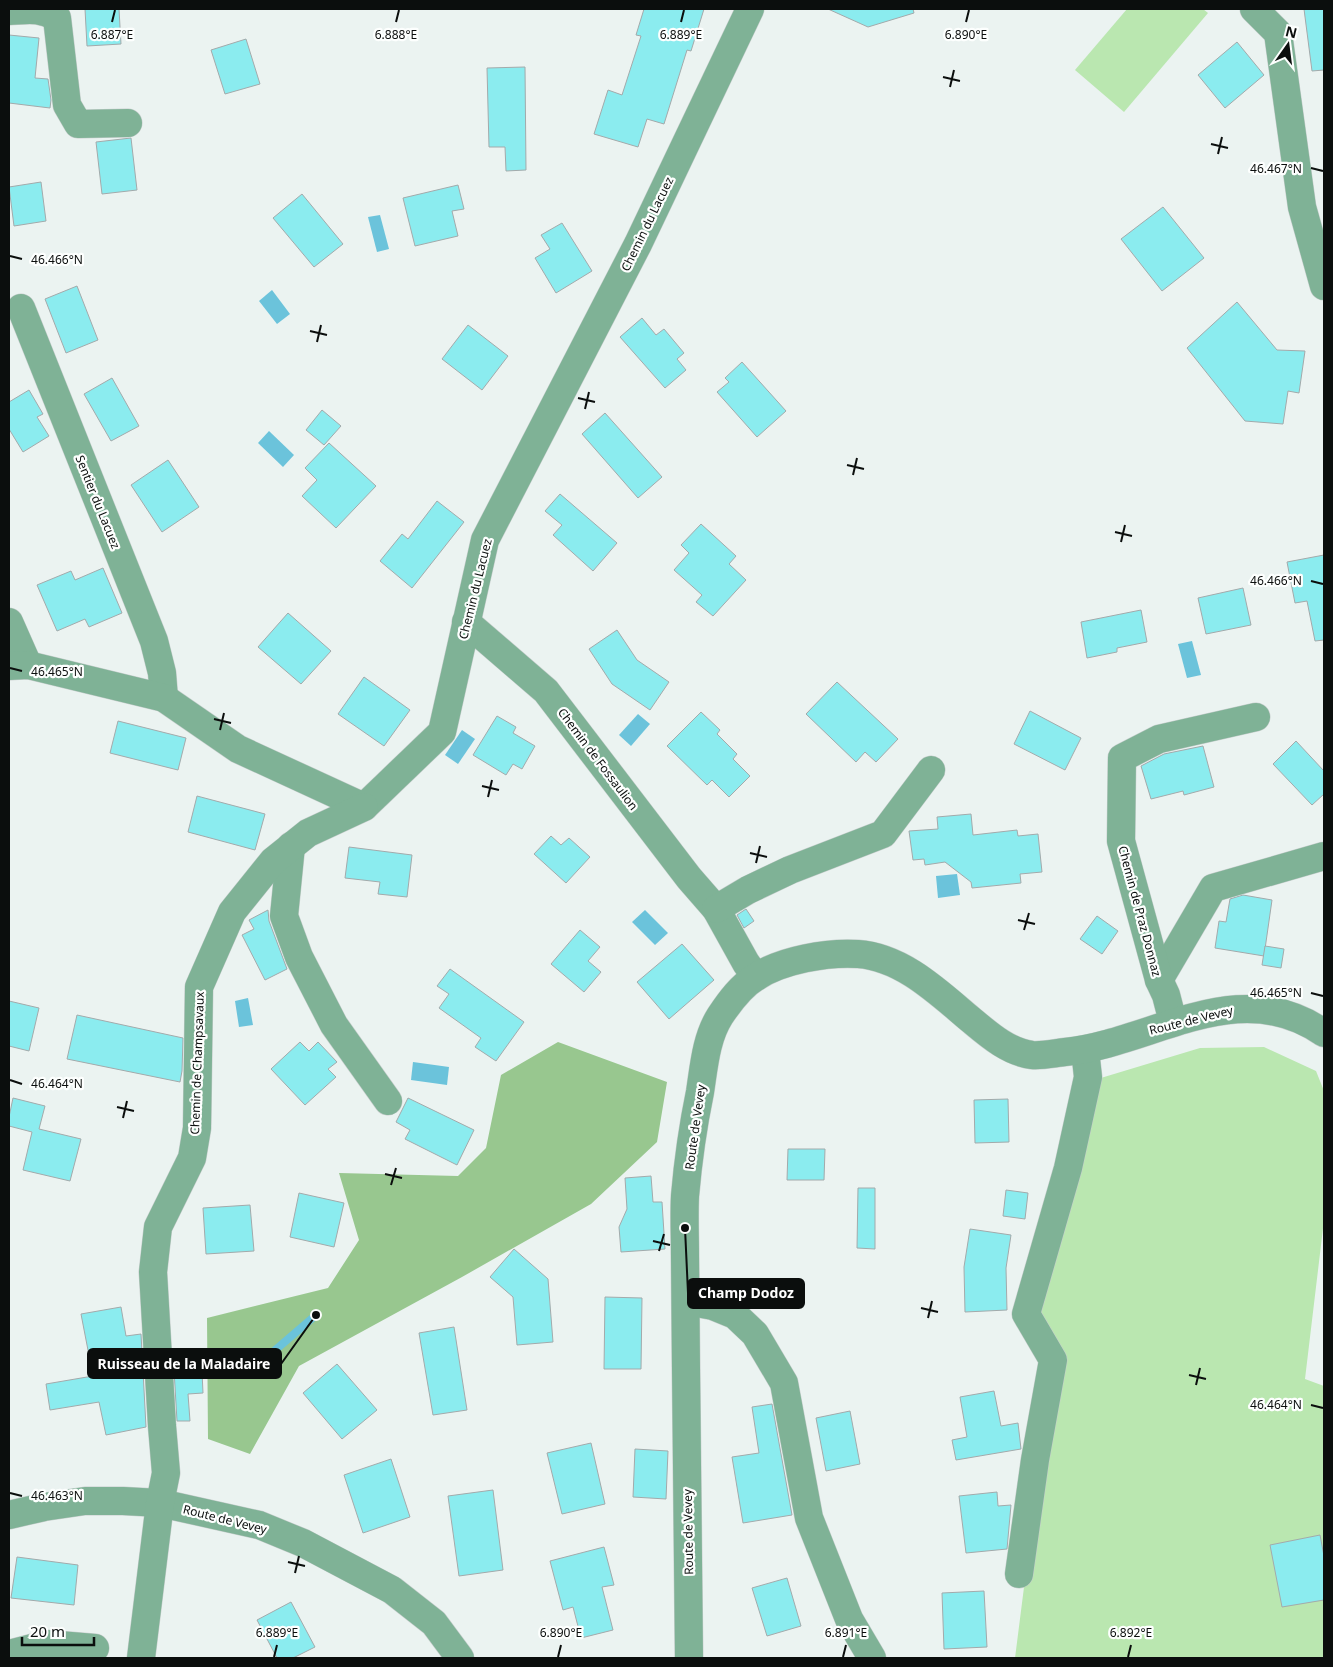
<svg xmlns="http://www.w3.org/2000/svg" width="1333" height="1667" viewBox="0 0 1333 1667" font-family="'Noto Sans',sans-serif">
<style>
.green{fill:#bae7b0}
.forest{fill:#98c78f}
.water{fill:#6bc3db}
.lines{fill:none;stroke-linecap:round;stroke-linejoin:round}
.stream{stroke:#6bc3db;stroke-width:8}
.building{fill:#8becef;stroke:#a3aaab}
.minor-casing{stroke:#c7cecd;stroke-width:29}
.minor{stroke:#7fb296;stroke-width:28}
.ticks{fill:none;stroke:#0b0e0d;stroke-width:2}
.labels{text-anchor:middle;dominant-baseline:central;stroke-width:4.5;stroke-linejoin:round;paint-order:stroke}
.street-label{font-size:12px;fill:#0b0e0d;stroke:#fdfffe}
.ticks-label{font-size:12px;text-anchor:middle;fill:#0b0e0d;stroke:#fdfffe;stroke-width:4.5;stroke-linejoin:round;paint-order:stroke}
.leader{fill:none;stroke:#0b0e0d;stroke-width:2}
.callout-dot{fill:#0b0e0d;stroke:#fdfffe;stroke-width:2}
.callout{fill:#0b0e0d;stroke:#0b0e0d;stroke-width:2}
.callout-label{font-size:14px;text-anchor:middle;font-weight:bold;fill:#fff}
</style>
<rect width="100%" height="100%" fill="#ebf3f1"/>
<g class="green">
<polygon points="1127,9 1203,9 1208,13 1124,112 1075,70"/>
<polygon points="1264,1047 1316,1071 1324,1091 1324,1220 1305,1379 1324,1386 1324,1658 1015,1658 1052,1367 1030,1333 1081,1084 1200,1048"/>
</g>
<polygon class="forest" points="558,1042 667,1082 657,1142 591,1204 462,1277 299,1366 250,1454 208,1439 207,1318 328,1288 359,1240 339,1173 458,1176 486,1148 501,1075"/>
<g class="water">
<polygon points="380,215 389,249 377,252 368,217"/>
<polygon points="272,290 290,314 277,324 259,301"/>
<polygon points="269,431 294,455 283,467 258,443"/>
<polygon points="1192,641 1201,675 1187,678 1178,644"/>
<polygon points="638,714 650,724 631,746 619,735"/>
<polygon points="462,730 475,739 458,764 445,755"/>
<polygon points="957,874 960,895 938,898 936,876"/>
<polygon points="645,910 668,933 655,945 632,922"/>
<polygon points="248,998 253,1025 239,1027 235,1001"/>
<polygon points="413,1062 449,1067 447,1085 411,1080"/>
</g>
<g class="lines">
<polyline class="stream" points="259,1364 316,1315"/>
</g>
<g class="building">
<polygon points="85,9 119,9 121,44 87,46"/>
<polygon points="644,9 704,9 691,51 687,50 664,124 647,119 638,147 594,134 608,90 622,95 641,36 636,35"/>
<polygon points="828,9 913,9 914,13 868,27"/>
<polygon points="1304,9 1324,9 1324,70 1312,71"/>
<polygon points="9,35 39,38 35,78 48,79 51,100 50,108 9,103"/>
<polygon points="246,39 260,84 225,94 211,50"/>
<polygon points="1237,42 1264,75 1225,108 1198,75"/>
<polygon points="525,67 526,170 506,171 505,147 489,147 487,68"/>
<polygon points="131,138 137,190 102,194 96,142"/>
<polygon points="41,182 46,221 14,226 9,187"/>
<polygon points="458,185 464,209 452,211 458,236 415,246 403,198"/>
<polygon points="302,194 343,244 314,267 273,218"/>
<polygon points="1163,207 1204,258 1162,291 1121,239"/>
<polygon points="562,223 592,271 556,293 535,258 550,249 541,235"/>
<polygon points="77,286 98,340 66,353 45,299"/>
<polygon points="1237,302 1277,350 1305,351 1299,393 1288,391 1283,424 1245,421 1187,348"/>
<polygon points="642,318 656,335 664,329 684,353 677,359 686,370 665,388 620,337"/>
<polygon points="468,325 508,356 482,390 442,359"/>
<polygon points="742,362 786,411 757,437 717,392 729,382 725,378"/>
<polygon points="112,378 139,426 111,441 84,394"/>
<polygon points="29,390 43,414 37,417 49,436 23,452 9,429 9,402"/>
<polygon points="322,410 341,426 324,445 306,430"/>
<polygon points="605,413 662,477 638,498 582,434"/>
<polygon points="329,443 376,486 336,528 302,496 317,480 305,468"/>
<polygon points="168,460 199,507 162,532 131,485"/>
<polygon points="560,494 617,543 593,571 553,535 562,525 545,511"/>
<polygon points="437,501 464,522 412,588 380,561 402,534 408,539"/>
<polygon points="701,524 736,556 729,564 746,580 713,616 696,602 702,595 674,570 689,553 681,545"/>
<polygon points="1324,555 1324,640 1315,641 1307,601 1295,603 1287,562"/>
<polygon points="103,568 122,613 89,627 85,619 57,631 37,585 71,571 75,580"/>
<polygon points="1243,588 1251,625 1206,634 1198,598"/>
<polygon points="1141,610 1147,642 1117,648 1117,652 1087,658 1081,622"/>
<polygon points="288,613 331,651 301,684 258,647"/>
<polygon points="617,630 637,660 669,682 650,710 612,684 589,649"/>
<polygon points="364,677 410,710 384,746 338,714"/>
<polygon points="837,682 898,739 876,762 865,752 856,762 806,714"/>
<polygon points="1030,711 1081,738 1065,770 1014,744"/>
<polygon points="701,712 720,730 717,734 737,754 733,759 750,776 729,797 712,780 707,785 667,746"/>
<polygon points="497,716 516,727 513,733 535,746 522,769 513,764 506,775 473,755"/>
<polygon points="118,721 186,738 178,770 110,753"/>
<polygon points="1296,741 1324,771 1324,794 1312,805 1273,764"/>
<polygon points="1203,746 1214,787 1184,795 1183,791 1151,799 1141,766 1164,754"/>
<polygon points="197,796 265,814 255,850 188,832"/>
<polygon points="971,814 973,835 1017,830 1018,836 1038,834 1042,872 1020,874 1021,883 972,888 971,882 945,862 925,865 924,859 913,860 909,831 938,829 937,817"/>
<polygon points="551,836 561,845 569,838 590,857 566,883 534,854"/>
<polygon points="349,847 412,855 407,897 378,894 380,882 345,878"/>
<polygon points="1243,895 1272,900 1264,956 1215,948 1219,921 1226,922 1230,899"/>
<polygon points="746,909 754,921 744,928 737,915"/>
<polygon points="268,910 269,921 287,969 265,980 242,935 254,929 249,920"/>
<polygon points="1097,916 1118,931 1102,954 1080,939"/>
<polygon points="580,930 600,947 588,961 601,972 584,992 551,964"/>
<polygon points="682,944 714,980 669,1019 637,982"/>
<polygon points="1265,946 1284,949 1281,968 1262,965"/>
<polygon points="450,969 524,1022 496,1061 475,1047 481,1038 439,1008 449,994 437,986"/>
<polygon points="9,1001 39,1008 29,1051 9,1046"/>
<polygon points="77,1015 183,1038 182,1071 180,1082 67,1059"/>
<polygon points="300,1042 309,1051 318,1042 337,1062 328,1069 336,1077 305,1105 271,1069"/>
<polygon points="13,1098 45,1106 39,1129 81,1139 70,1181 23,1170 32,1132 9,1126 9,1117"/>
<polygon points="408,1098 474,1130 457,1165 405,1139 410,1130 396,1122"/>
<polygon points="1008,1099 1009,1142 975,1143 974,1100"/>
<polygon points="788,1149 825,1149 824,1180 787,1180"/>
<polygon points="651,1176 653,1202 662,1202 665,1249 621,1252 619,1227 627,1209 625,1178"/>
<polygon points="858,1188 875,1188 875,1249 857,1248"/>
<polygon points="1006,1190 1028,1193 1025,1219 1003,1216"/>
<polygon points="299,1193 344,1203 334,1247 290,1237"/>
<polygon points="250,1205 254,1251 206,1254 203,1208"/>
<polygon points="970,1229 1011,1235 1006,1268 1007,1310 965,1312 964,1267"/>
<polygon points="514,1249 548,1279 553,1342 517,1345 513,1297 490,1277"/>
<polygon points="605,1297 642,1298 641,1369 604,1369"/>
<polygon points="121,1307 126,1336 141,1334 146,1427 106,1435 99,1402 50,1410 46,1384 93,1376 81,1314"/>
<polygon points="454,1327 467,1410 433,1415 419,1333"/>
<polygon points="201,1351 203,1393 188,1394 190,1421 177,1421 173,1353"/>
<polygon points="337,1364 377,1410 342,1439 303,1393"/>
<polygon points="994,1391 1001,1426 1018,1423 1021,1449 956,1460 952,1440 967,1437 960,1397"/>
<polygon points="772,1404 792,1515 743,1523 732,1457 759,1453 752,1407"/>
<polygon points="850,1411 860,1464 826,1471 816,1418"/>
<polygon points="591,1443 605,1504 562,1514 547,1453"/>
<polygon points="635,1449 668,1451 666,1499 633,1497"/>
<polygon points="391,1459 410,1517 363,1533 344,1475"/>
<polygon points="493,1490 503,1570 459,1576 448,1496"/>
<polygon points="997,1492 998,1506 1011,1505 1007,1549 966,1553 959,1496"/>
<polygon points="1320,1535 1324,1556 1324,1600 1282,1607 1270,1545"/>
<polygon points="604,1547 614,1585 602,1587 613,1630 581,1638 573,1607 563,1610 550,1561"/>
<polygon points="17,1557 78,1565 74,1605 11,1598"/>
<polygon points="787,1578 801,1626 767,1636 752,1588"/>
<polygon points="984,1591 987,1647 944,1649 942,1593"/>
<polygon points="291,1602 315,1647 293,1658 277,1658 257,1620"/>
</g>
<g class="lines">
<defs>
<g id="minor">
<polyline points="1254,9 1278,33 1302,207 1324,286"/>
<path d="M 9,11 C 28,10 40,7 57,18 L 67,105 L 78,124 L 128,123"/>
<polyline points="21,308 154,641 162,673 164,698"/>
<polyline points="9,622 28,665"/>
<polyline points="466,622 546,691 689,878 716,909 746,963 756,977"/>
<polyline points="9,666 28,665 164,698 238,749 364,807 442,732 485,540 638,244 750,9"/>
<polyline points="291,846 284,916 299,957 334,1025 388,1101"/>
<polyline points="716,909 748,890 790,870 883,834 931,770"/>
<polyline points="1159,980 1213,888 1324,856"/>
<polyline points="1173,1022 1166,995 1159,980 1121,841 1122,758 1159,739 1256,717"/>
<polyline points="686,1301 713,1306 735,1315 755,1334 784,1383 809,1518 849,1619 872,1658"/>
<polyline points="9,1515 44,1507 85,1501 123,1501 160,1503 259,1525 303,1543 392,1590 434,1623 460,1658"/>
<polyline points="1019,1574 1035,1460 1053,1360 1026,1314 1068,1168 1088,1077 1085,1050"/>
<polyline points="9,1654 47,1644 95,1648"/>
<polyline points="141,1658 160,1503 166,1473 162,1426 153,1272 158,1227 192,1158 197,1128 199,987 232,912 273,861 308,833 364,807"/>
<path d="M 689,1658 C 688,1561 687,1465 686,1368 C 686,1330 685,1293 685,1256 C 685,1236 684,1216 685,1196 C 688,1161 693,1126 700,1092 C 704,1066 706,1038 720,1016 C 730,1001 741,986 756,977 C 782,960 827,952 858,954 C 902,957 938,992 970,1019 C 988,1034 1008,1052 1032,1055 C 1042,1056 1055,1053 1065,1052 C 1154,1043 1237,973 1324,1033"/>
</g>
</defs>
<use href="#minor" class="minor-casing"/>
<use href="#minor" class="minor"/>
</g>
<path class="ticks" d="M 112,22 L 115,10M 396,22 L 399,10M 681,22 L 684,10M 966,22 L 969,10M 943,77 L 960,81M 950,87 L 954,70M 1211,144 L 1228,148M 1218,154 L 1222,137M 1311,168 L 1323,171M 10,256 L 22,259M 310,331 L 327,335M 317,342 L 321,325M 578,398 L 595,402M 585,409 L 589,392M 847,465 L 864,469M 853,475 L 857,458M 1115,532 L 1132,536M 1121,542 L 1125,525M 1311,581 L 1323,584M 10,668 L 22,671M 214,719 L 231,723M 220,730 L 224,713M 482,786 L 499,790M 488,797 L 492,780M 750,853 L 767,857M 756,863 L 760,846M 1018,920 L 1035,924M 1024,930 L 1029,913M 1311,993 L 1323,996M 10,1080 L 22,1084M 117,1107 L 134,1111M 123,1118 L 127,1101M 385,1174 L 402,1178M 391,1185 L 396,1168M 653,1241 L 670,1245M 659,1251 L 664,1234M 921,1308 L 938,1312M 928,1318 L 932,1301M 1189,1375 L 1206,1379M 1196,1385 L 1200,1368M 1311,1405 L 1323,1408M 10,1493 L 22,1496M 288,1562 L 305,1566M 295,1573 L 299,1556M 274,1657 L 277,1645M 558,1657 L 561,1645M 843,1657 L 846,1645M 1128,1657 L 1131,1645"/>
<g class="labels">
<g class="street-label">
<text transform="translate(647 224) rotate(-64)">Chemin du Lacuez</text>
<text transform="translate(98 502) rotate(68)">Sentier du Lacuez</text>
<text transform="translate(475 589) rotate(-76)">Chemin du Lacuez</text>
<text transform="translate(598 759) rotate(53)">Chemin de Fossaulion</text>
<text transform="translate(1140 911) rotate(75)">Chemin de Praz Donnaz</text>
<text transform="translate(1191 1020) rotate(-14)">Route de Vevey</text>
<text transform="translate(197 1063) rotate(-88)">Chemin de Champsavaux</text>
<text transform="translate(695 1127) rotate(-82)">Route de Vevey</text>
<text transform="translate(225 1519) rotate(14)">Route de Vevey</text>
<text transform="translate(688 1532) rotate(-91)">Route de Vevey</text>
</g>
</g>
<g class="ticks-label">
<text x="112" y="39">6.887°E</text>
<text x="396" y="39">6.888°E</text>
<text x="681" y="39">6.889°E</text>
<text x="966" y="39">6.890°E</text>
<text x="1276" y="173">46.467°N</text>
<text x="57" y="264">46.466°N</text>
<text x="1276" y="585">46.466°N</text>
<text x="57" y="676">46.465°N</text>
<text x="1276" y="997">46.465°N</text>
<text x="57" y="1088">46.464°N</text>
<text x="1276" y="1409">46.464°N</text>
<text x="57" y="1500">46.463°N</text>
<text x="277" y="1637">6.889°E</text>
<text x="561" y="1637">6.890°E</text>
<text x="846" y="1637">6.891°E</text>
<text x="1131" y="1637">6.892°E</text>
</g>
<path class="leader" d="M685 1228L688 1293M316 1315L281 1364"/>
<g class="callout-dot">
<circle cx="685" cy="1228" r="5"/>
<circle cx="316" cy="1315" r="5"/>
</g>
<g class="callout">
<rect x="688" y="1279" width="116" height="29" rx="5"/>
<rect x="88" y="1349" width="193" height="29" rx="5"/>
</g>
<g class="callout-label">
<text x="746" y="1298">Champ Dodoz</text>
<text x="184" y="1369">Ruisseau de la Maladaire</text>
</g>
<rect width="1333" height="1667" fill="none" stroke="#0b0e0d" stroke-width="20"/>
<g transform="translate(1288 45) rotate(14)" stroke="#fdfffe" stroke-width="4" paint-order="stroke">
<path d="M0-4L9 19L0 12L-9 19Z" fill="#0b0e0d"/>
<text y="-8" font-size="14" font-weight="bold" text-anchor="middle" fill="#0b0e0d">N</text>
</g>
<path d="M22 1637v8h72v-8" fill="none" stroke="#0b0e0d" stroke-width="2.5"/>
<text x="30" y="1637" font-size="15" fill="#0b0e0d" stroke="#fdfffe" stroke-width="4" paint-order="stroke">20 m</text>
</svg>
